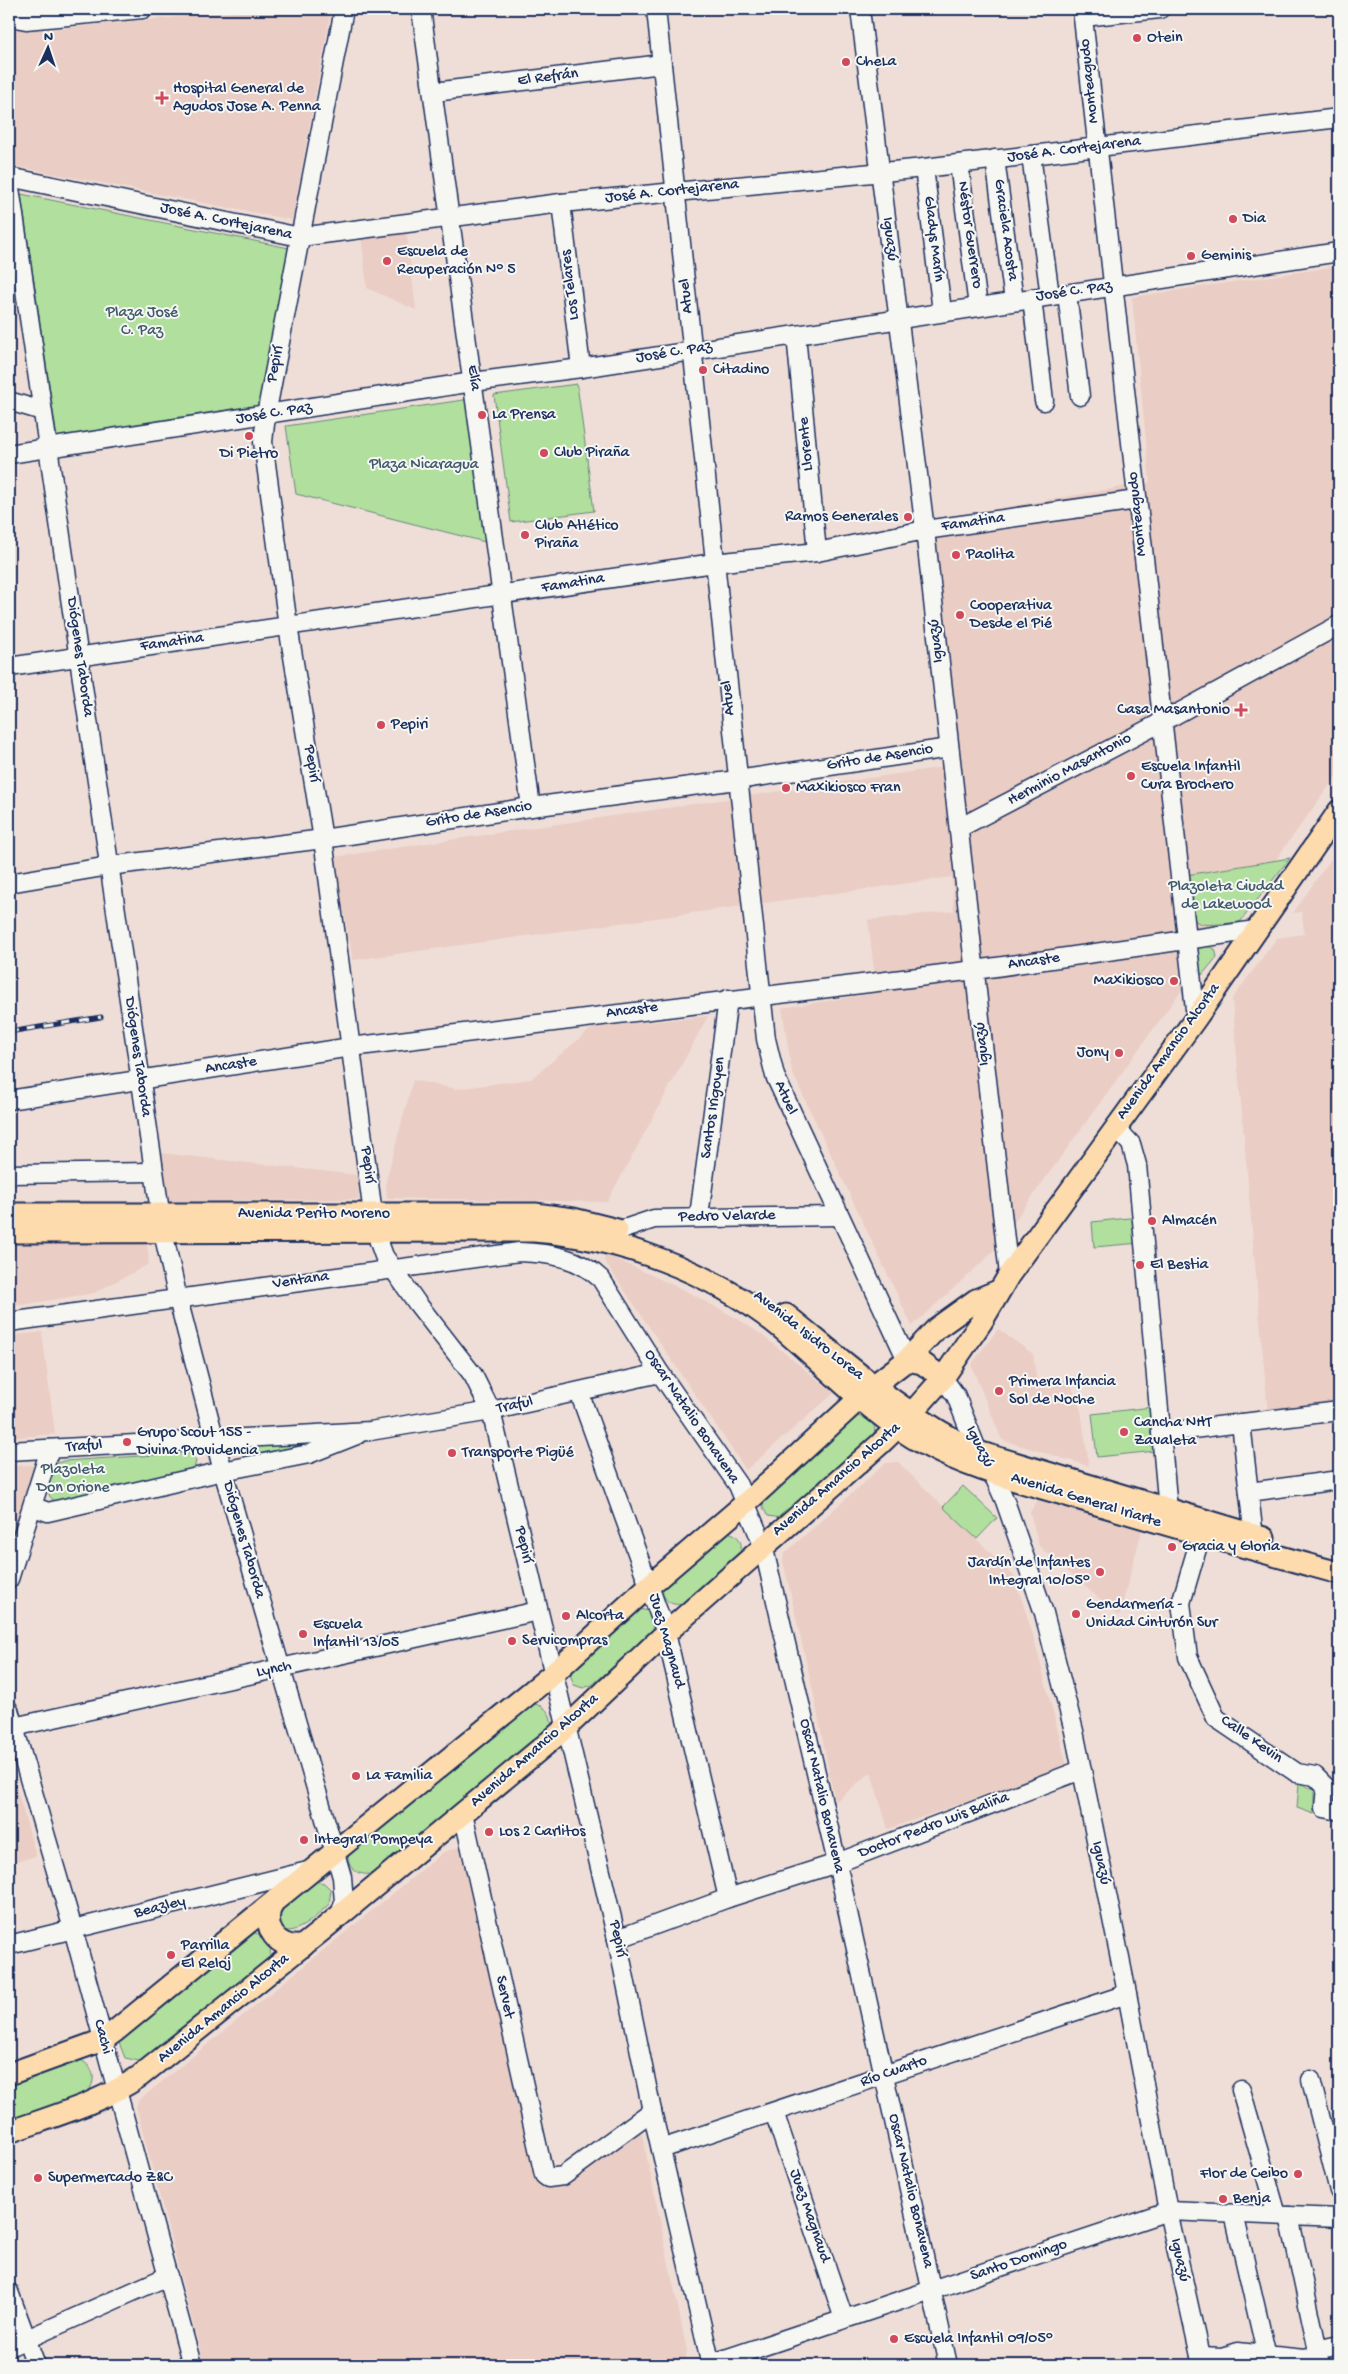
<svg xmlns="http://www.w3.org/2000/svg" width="1348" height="2374" viewBox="0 0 1348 2374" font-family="'Gochi Hand',sans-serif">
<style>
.built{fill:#eacdc4}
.green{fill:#b1df9d;stroke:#66877e}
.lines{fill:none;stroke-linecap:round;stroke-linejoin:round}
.minor-casing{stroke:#1b2f5e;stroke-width:21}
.major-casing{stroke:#1b2f5e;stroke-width:25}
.minor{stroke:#f6f6f2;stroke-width:18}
.major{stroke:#fedbac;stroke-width:21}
.rail-casing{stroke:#1b2f5e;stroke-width:5}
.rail{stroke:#f6f6f2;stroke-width:3;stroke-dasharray:9;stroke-linecap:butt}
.poi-dot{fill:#d1495b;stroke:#f6f6f2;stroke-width:2}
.labels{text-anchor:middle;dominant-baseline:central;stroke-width:4;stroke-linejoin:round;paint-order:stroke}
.poi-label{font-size:16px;fill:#1b2f5e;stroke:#f6f6f2;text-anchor:start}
.street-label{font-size:16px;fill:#1b2f5e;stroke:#f6f6f2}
.park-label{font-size:16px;fill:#405b6e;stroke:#f6f6f2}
</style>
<rect width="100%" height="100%" fill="#efded7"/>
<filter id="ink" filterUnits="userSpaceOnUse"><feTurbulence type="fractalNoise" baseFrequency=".02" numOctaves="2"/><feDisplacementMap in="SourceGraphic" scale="10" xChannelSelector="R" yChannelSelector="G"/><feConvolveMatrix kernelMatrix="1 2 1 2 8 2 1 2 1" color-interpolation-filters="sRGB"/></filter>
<g filter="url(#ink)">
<g class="built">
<polygon points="262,9 331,10 292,220 9,165 9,28 45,30"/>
<polygon points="406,229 416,310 367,288 361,234"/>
<polygon points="1339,266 1339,772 990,1255 912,1326 792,1072 782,1008 877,993 868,920 954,911 952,877 353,960 334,857 944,767 921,522 1150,482 1132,297"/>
<polygon points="1338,849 1339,1404 1268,1414 1232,999 1277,938 1304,934 1302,912 1293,913"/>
<polygon points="708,1016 607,1202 387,1198 386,1181 413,1080 455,1089 531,1079 592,1028"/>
<polygon points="160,1153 357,1175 359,1199 169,1201"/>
<polygon points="147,1243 149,1264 94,1293 9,1307 9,1245"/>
<polygon points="607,1255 686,1291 738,1319 762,1335 834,1393 746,1470 604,1260"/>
<polygon points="998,1329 1033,1354 1037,1382 1069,1379 1081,1411 1089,1466 1002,1440 971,1365"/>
<polygon points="42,1332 55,1434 9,1438 9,1341 17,1335"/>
<polygon points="898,1462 1014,1576 1033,1635 1067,1766 888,1829 871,1772 835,1802 813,1691 783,1561 784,1554 886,1463"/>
<polygon points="32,1465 36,1475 9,1557 9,1466"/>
<polygon points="1038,1500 1142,1530 1119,1616 1039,1546 1030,1512"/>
<polygon points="16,1786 36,1856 9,1863 9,1787"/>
<polygon points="459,1847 537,2176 542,2180 636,2130 642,2134 687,2351 685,2362 680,2365 204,2365 136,2106 138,2101 444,1852"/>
</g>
<g class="green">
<polygon points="21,194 289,248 258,406 57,438"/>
<polygon points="577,384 594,511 511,522 494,395"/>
<polygon points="477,398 489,543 296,494 286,426"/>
<path d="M 1290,858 L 1240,922 C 1185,928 1193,927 1186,875 Z"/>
<polygon points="1206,945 1215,949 1217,957 1202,975 1199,970 1196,947"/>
<polygon points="1138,1217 1140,1243 1094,1247 1092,1222"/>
<polygon points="1152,1407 1156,1451 1097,1457 1092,1414"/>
<polygon points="858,1416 872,1420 875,1429 873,1438 781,1518 768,1516 763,1508 763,1499"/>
<polygon points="303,1441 306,1444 304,1448 248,1460 244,1456 243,1451 246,1446"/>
<path d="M 187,1453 L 192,1455 L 196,1461 L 194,1470 L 59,1502 C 40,1498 51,1477 55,1464 L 63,1461 Z"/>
<polygon points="963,1486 997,1518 977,1539 943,1507"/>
<path d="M 724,1532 C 738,1532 745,1543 739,1555 L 685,1602 C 672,1609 660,1599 663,1585 Z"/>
<polygon points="639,1609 649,1611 656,1627 654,1632 592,1685 583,1688 574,1685 569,1672"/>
<path d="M 528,1703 C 542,1704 553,1711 551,1727 L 376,1872 C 362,1879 344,1869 349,1852 Z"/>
<polygon points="1299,1783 1314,1790 1314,1814 1297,1808"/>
<path d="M 314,1881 L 324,1883 L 331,1890 L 329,1904 C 318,1915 295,1938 279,1929 L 275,1912 Z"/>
<path d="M 249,1932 C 266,1933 275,1946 268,1962 L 144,2062 L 125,2058 L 118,2040 Z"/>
<path d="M 78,2059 C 94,2065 98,2080 87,2093 L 9,2124 L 9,2082 Z"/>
<polygon points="1339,2348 1339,2365 1326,2365 1323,2352"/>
</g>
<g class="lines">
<defs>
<g id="minor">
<polyline points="344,9 266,415 263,442 288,626 323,839 373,1214 379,1242 384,1256 417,1303 473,1375 491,1411 617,1939 652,2111 711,2365"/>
<polyline points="421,9 531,807"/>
<polyline points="656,9 766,1039 775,1076 907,1360"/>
<polyline points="860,9 925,530 1009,1275"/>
<polyline points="1082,9 1196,1018"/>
<polyline points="9,17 26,20 143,9"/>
<polyline points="1083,17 1160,9"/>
<polyline points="434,92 662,64"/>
<polyline points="1031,155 1050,296"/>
<polyline points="995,159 1014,301"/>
<polyline points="959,164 978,306"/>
<polyline points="924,168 942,311"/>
<polyline points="9,177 300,237 561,203 924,168 1339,118"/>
<polyline points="9,181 163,1232 178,1299 223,1471 342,1877 344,1902 340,1915"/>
<polyline points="561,203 581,368"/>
<polyline points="1067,294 1080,396"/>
<polyline points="1032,298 1044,401"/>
<polyline points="796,335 817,552"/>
<polyline points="9,401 42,411"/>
<polyline points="9,454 473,382 581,368 1339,252"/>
<polyline points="9,667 714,563 817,552 925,530 1137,500"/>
<polyline points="959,828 1162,722 1339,625"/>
<polyline points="9,883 109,866 323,839 531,807 737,780 949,748"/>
<polyline points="9,1100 351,1047 975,970 1256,930"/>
<polyline points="1115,1127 1131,1144 1137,1165 1169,1521"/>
<polyline points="9,1174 153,1172"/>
<polyline points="699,1216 728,999"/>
<polyline points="618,1231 654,1219 839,1216"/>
<path d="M 9,1322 L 519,1252 C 550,1253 578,1257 601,1279 L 660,1373 L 738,1485 L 763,1545 L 837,1863 L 948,2365"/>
<polyline points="943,1378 956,1396 978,1452 992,1472 1005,1501 1044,1613 1074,1731 1126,1988 1168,2211 1202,2365"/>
<polyline points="579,1392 666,1633 728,1898"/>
<polyline points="1241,1423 1255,1547"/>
<polyline points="1161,1433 1339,1411"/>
<polyline points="9,1451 370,1431 491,1411 660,1373"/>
<polyline points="1249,1492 1339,1480"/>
<polyline points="34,1507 48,1512 223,1471 309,1454 357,1435"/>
<polyline points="1201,1535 1181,1603 1188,1657 1216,1718 1297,1773 1315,1776 1326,1787 1324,1808 1339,1811"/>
<polyline points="9,1579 50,1449"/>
<polyline points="9,1710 73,1929 192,2365"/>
<polyline points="9,1728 538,1611"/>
<polyline points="463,1813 544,2175 548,2178 563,2176 652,2111"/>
<polyline points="617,1939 728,1898 837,1863 1081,1770"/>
<polyline points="9,1945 312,1870"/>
<polyline points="1311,2080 1339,2191"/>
<polyline points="1241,2090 1277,2215"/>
<polyline points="774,2112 844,2319"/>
<polyline points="661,2149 1127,1994"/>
<polyline points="1234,2214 1269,2365"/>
<polyline points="1289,2216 1321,2365"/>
<polyline points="9,2292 36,2365"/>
<polyline points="9,2347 168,2276"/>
<polyline points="1317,2350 1339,2345"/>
<polyline points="1200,2356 1223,2357 1238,2352 1304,2359 1319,2356"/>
<polyline points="707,2365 1168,2211 1339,2218"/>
</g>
<g id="major">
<polyline points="9,1214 535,1214 573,1219 617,1230"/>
<path d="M 9,1232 L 534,1231 C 621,1238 711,1271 780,1327 C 828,1367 870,1415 926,1445 C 971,1470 1024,1482 1073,1497 C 1161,1523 1250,1549 1339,1573"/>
<path d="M 786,1315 C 848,1365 907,1418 978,1452 L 1264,1538"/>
<polyline points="907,1360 922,1363 943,1378"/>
<path d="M 272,1904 C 261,1928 277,1949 303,1946"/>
<polyline points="9,2074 103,2040 114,2032 554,1673 650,1585 747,1502 873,1386 907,1360 937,1328 976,1300 998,1291"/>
<path d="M 9,2132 C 53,2116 101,2103 140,2076 L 321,1931 L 568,1726 L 666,1633 L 880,1444 L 911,1414 L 943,1378 L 982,1321 L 1009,1275 L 1196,1018 L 1339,811"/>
</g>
</defs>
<use href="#minor" class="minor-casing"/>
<use href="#major" class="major-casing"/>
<use href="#minor" class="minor"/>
<use href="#major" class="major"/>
<defs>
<polyline id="rail" points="9,1032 101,1017"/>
</defs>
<use href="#rail" class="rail-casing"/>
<use href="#rail" class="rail"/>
</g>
</g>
<g class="poi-dot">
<circle cx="1137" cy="38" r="5"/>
<circle cx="846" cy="62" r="5"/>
<path d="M159.5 90.5h5v5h5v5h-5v5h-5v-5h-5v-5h5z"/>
<circle cx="1233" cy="219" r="5"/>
<circle cx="1191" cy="256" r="5"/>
<circle cx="387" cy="261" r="5"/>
<circle cx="703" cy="370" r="5"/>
<circle cx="482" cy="415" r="5"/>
<circle cx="249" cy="436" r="5"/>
<circle cx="544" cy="453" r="5"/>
<circle cx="908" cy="517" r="5"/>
<circle cx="525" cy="535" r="5"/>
<circle cx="956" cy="555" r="5"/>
<circle cx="960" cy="615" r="5"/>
<path d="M1238.5 702.5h5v5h5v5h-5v5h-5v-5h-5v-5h5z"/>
<circle cx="381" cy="725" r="5"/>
<circle cx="1131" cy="776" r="5"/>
<circle cx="786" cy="788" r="5"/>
<circle cx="1174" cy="981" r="5"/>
<circle cx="1119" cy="1053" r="5"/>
<circle cx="1152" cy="1221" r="5"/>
<circle cx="1140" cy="1265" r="5"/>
<circle cx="999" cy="1391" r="5"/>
<circle cx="1124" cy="1432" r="5"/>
<circle cx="127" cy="1442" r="5"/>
<circle cx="452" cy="1453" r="5"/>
<circle cx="1172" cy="1547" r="5"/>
<circle cx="1100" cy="1572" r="5"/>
<circle cx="1076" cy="1614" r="5"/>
<circle cx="566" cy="1616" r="5"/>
<circle cx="303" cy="1634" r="5"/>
<circle cx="512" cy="1641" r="5"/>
<circle cx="356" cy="1776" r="5"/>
<circle cx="489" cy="1832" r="5"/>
<circle cx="304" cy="1840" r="5"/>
<circle cx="171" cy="1955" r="5"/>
<circle cx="1298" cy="2174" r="5"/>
<circle cx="38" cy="2178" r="5"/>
<circle cx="1223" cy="2199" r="5"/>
<circle cx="894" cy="2339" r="5"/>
</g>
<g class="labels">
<g class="poi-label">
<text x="1147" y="38">Otein</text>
<text x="856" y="62">CheLa</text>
<text x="173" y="89">Hospital General de<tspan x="173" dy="18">Agudos Jose A. Penna</tspan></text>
<text x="1243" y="219">Dia</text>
<text x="397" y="252">Escuela de<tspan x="397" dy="18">Recuperación N° 5</tspan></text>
<text x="1201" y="256">Geminis</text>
<text x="713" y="370">Citadino</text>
<text x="492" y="415">La Prensa</text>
<text x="554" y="453">Club Piraña</text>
<text x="249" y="454" text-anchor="middle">Di Pietro</text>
<text x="898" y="517" text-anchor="end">Ramos Generales</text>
<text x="535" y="526">Club Atlético<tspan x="535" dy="18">Piraña</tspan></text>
<text x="966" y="555">Paolita</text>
<text x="970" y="606">Cooperativa<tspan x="970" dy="18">Desde el Pié</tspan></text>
<text x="1230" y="710" text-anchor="end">Casa Masantonio</text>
<text x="391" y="725">Pepiri</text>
<text x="1141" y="767">Escuela Infantil<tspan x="1141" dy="18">Cura Brochero</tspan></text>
<text x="796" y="788">Maxikiosco Fran</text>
<text x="1164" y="981" text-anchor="end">Maxikiosco</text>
<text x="1109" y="1053" text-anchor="end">Jony</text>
<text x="1162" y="1221">Almacén</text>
<text x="1150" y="1265">El Bestia</text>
<text x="1009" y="1382">Primera Infancia<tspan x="1009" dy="18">Sol de Noche</tspan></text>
<text x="1134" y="1423">Cancha NHT<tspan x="1134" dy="18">Zavaleta</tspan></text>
<text x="137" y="1433">Grupo Scout 155 -<tspan x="137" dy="18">Divina Providencia</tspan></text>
<text x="462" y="1453">Transporte Pigüé</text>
<text x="1182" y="1547">Gracia y Gloria</text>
<text x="1090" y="1563" text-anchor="end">Jardín de Infantes<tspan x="1090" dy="18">Integral 10/05°</tspan></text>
<text x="1086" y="1605">Gendarmería -<tspan x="1086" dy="18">Unidad Cinturón Sur</tspan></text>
<text x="576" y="1616">Alcorta</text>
<text x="313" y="1625">Escuela<tspan x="313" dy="18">Infantil 13/05</tspan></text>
<text x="522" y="1641">Servicompras</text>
<text x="366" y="1776">La Familia</text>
<text x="499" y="1832">Los 2 Carlitos</text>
<text x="314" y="1840">Integral Pompeya</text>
<text x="181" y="1946">Parrilla<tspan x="181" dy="18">El Reloj</tspan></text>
<text x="1288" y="2174" text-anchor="end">Flor de Ceibo</text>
<text x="48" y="2178">Supermercado Z&amp;C</text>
<text x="1233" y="2199">Benja</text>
<text x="904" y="2339">Escuela Infantil 09/05°</text>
</g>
<g class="street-label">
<text transform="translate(548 78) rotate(-7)">El Refrán</text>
<text transform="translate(1090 81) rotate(-96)">Monteagudo</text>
<text transform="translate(1074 150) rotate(-7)">José A. Cortejarena</text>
<text transform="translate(672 192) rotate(-6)">José A. Cortejarena</text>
<text transform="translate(226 222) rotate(12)">José A. Cortejarena</text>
<text transform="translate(1005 230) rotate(82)">Graciela Acosta</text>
<text transform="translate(969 235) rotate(82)">Néstor Guerrero</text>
<text transform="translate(889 239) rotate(83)">Iguazú</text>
<text transform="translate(933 239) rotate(83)">Gladys Marín</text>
<text transform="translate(571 285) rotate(-97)">Los Telares</text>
<text transform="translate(1074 292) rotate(-8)">José C. Paz</text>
<text transform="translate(687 296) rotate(-96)">Atuel</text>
<text transform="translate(674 353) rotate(-9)">José C. Paz</text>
<text transform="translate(276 364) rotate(-79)">Pepirí</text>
<text transform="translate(473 378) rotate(82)">Elía</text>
<text transform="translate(274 414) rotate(-9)">José C. Paz</text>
<text transform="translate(807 444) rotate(-95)">Llorente</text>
<text transform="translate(1138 514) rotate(-96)">Monteagudo</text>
<text transform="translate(973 523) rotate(-8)">Famatina</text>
<text transform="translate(573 584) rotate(-9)">Famatina</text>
<text transform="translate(937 641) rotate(-96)">Iguazú</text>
<text transform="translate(172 643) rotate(-8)">Famatina</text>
<text transform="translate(79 657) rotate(82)">Diógenes Taborda</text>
<text transform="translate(729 698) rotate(-96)">Atuel</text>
<text transform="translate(880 758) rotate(-9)">Grito de Asencio</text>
<text transform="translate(311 764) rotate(81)">Pepirí</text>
<text transform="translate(1070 770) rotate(-28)">Herminio Masantonio</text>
<text transform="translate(479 815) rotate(-9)">Grito de Asencio</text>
<text transform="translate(1034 962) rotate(-8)">Ancaste</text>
<text transform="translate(632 1011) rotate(-7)">Ancaste</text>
<text transform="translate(983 1044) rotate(-96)">Iguazú</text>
<text transform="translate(1169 1052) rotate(-54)">Avenida Amancio Alcorta</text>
<text transform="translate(137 1057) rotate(82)">Diógenes Taborda</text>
<text transform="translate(231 1066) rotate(-9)">Ancaste</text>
<text transform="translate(785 1098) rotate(66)">Atuel</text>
<text transform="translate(714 1108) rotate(-82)">Santos Irigoyen</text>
<text transform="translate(367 1165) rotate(83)">Pepirí</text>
<text x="314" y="1214">Avenida Perito Moreno</text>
<text transform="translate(727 1217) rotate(-1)">Pedro Velarde</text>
<text transform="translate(301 1281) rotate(-8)">Ventana</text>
<text transform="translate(808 1336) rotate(38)">Avenida Isidro Lorea</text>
<text transform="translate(515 1406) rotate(-12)">Traful</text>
<text transform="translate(691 1417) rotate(56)">Oscar Natalio Bonavena</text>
<text transform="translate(84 1447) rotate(-4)">Traful</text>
<text transform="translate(979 1447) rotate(63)">Iguazú</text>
<text transform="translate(837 1480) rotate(-41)">Avenida Amancio Alcorta</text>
<text transform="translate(1086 1501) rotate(17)">Avenida General Iriarte</text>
<text transform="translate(243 1540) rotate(74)">Diógenes Taborda</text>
<text transform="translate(523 1545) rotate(77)">Pepirí</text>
<text transform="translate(666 1641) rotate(74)">Juez Magnaud</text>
<text transform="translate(274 1670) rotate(-12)">Lynch</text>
<text transform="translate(1251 1740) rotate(35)">Calle Kevin</text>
<text transform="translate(535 1751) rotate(-41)">Avenida Amancio Alcorta</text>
<text transform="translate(821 1796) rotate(77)">Oscar Natalio Bonavena</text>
<text transform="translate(934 1826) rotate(-21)">Doctor Pedro Luis Baliña</text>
<text transform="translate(1100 1863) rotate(78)">Iguazú</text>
<text transform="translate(160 1908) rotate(-14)">Beazley</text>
<text transform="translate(617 1939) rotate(78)">Pepirí</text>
<text transform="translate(504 1997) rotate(78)">Servet</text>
<text transform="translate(224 2009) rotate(-39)">Avenida Amancio Alcorta</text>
<text transform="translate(102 2037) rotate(74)">Cachi</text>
<text transform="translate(894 2072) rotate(-19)">Río Cuarto</text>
<text transform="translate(910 2191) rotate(77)">Oscar Natalio Bonavena</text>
<text transform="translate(809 2216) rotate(71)">Juez Magnaud</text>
<text transform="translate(1179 2260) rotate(77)">Iguazú</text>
<text transform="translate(1019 2261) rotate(-19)">Santo Domingo</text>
</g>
<g class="park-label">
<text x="142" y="313">Plaza José<tspan x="142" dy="18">C. Paz</tspan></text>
<text x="424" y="465">Plaza Nicaragua</text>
<text x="1226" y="887">Plazoleta Ciudad<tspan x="1226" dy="18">de Lakewood</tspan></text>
<text x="73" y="1470">Plazoleta<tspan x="73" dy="18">Don Orione</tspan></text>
</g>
</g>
<rect width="1348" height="2374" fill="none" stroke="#f6f6f2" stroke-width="30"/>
<rect x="15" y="15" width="1318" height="2344" fill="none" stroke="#1b2f5e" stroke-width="2" filter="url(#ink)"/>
<g transform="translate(48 48) rotate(3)" stroke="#f6f6f2" stroke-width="4" paint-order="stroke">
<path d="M0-4L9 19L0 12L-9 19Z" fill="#1b2f5e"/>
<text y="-8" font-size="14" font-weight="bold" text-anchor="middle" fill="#1b2f5e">N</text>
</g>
</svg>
